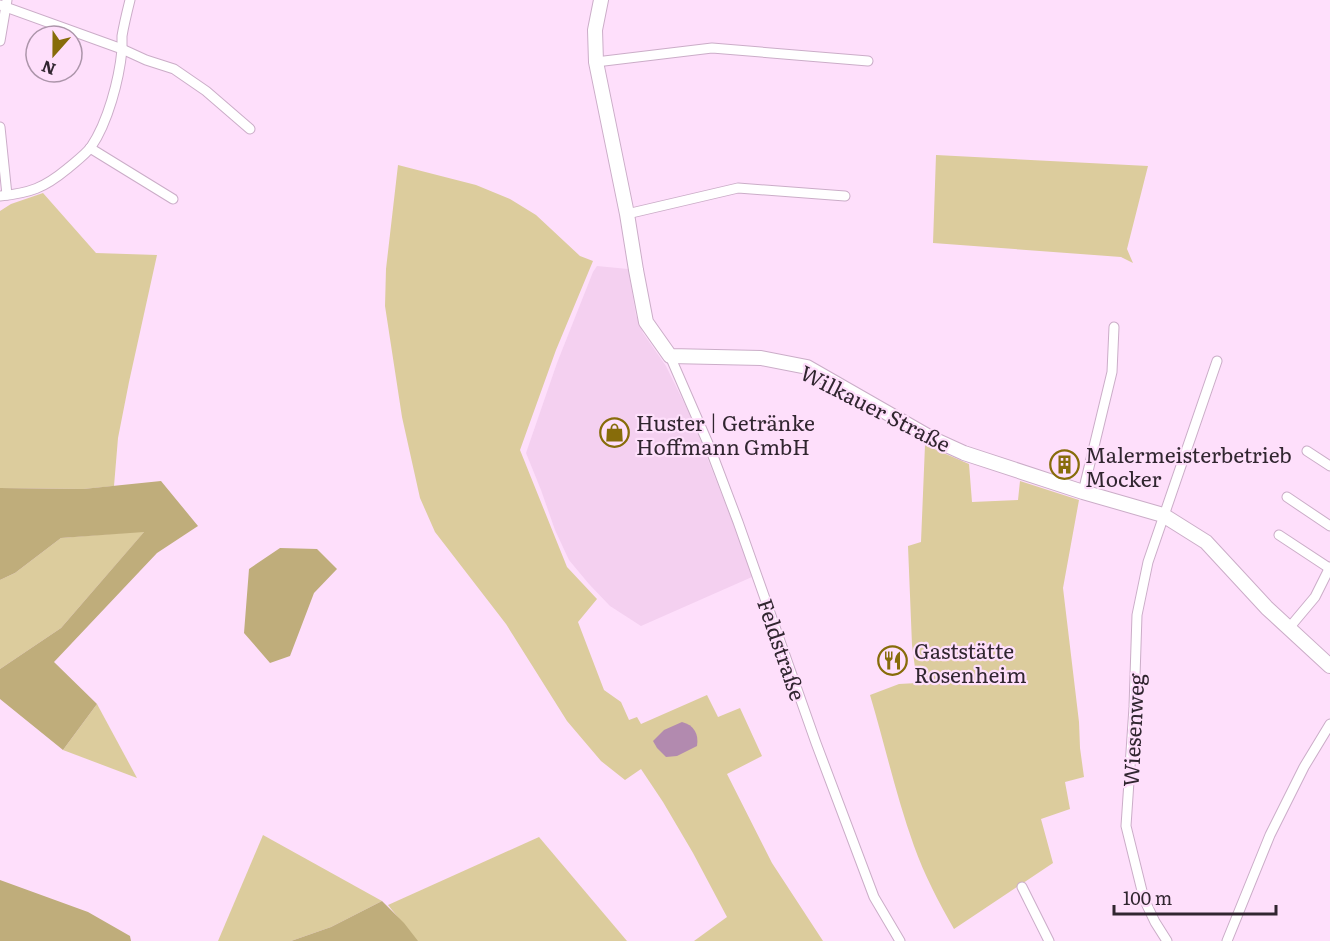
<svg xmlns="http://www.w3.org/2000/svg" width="1330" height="941" viewBox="0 0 1330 941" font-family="Literata,serif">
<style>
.built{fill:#f4d0f0}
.green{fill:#dccc9d}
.forest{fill:#bfad7b}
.water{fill:#b28aaf}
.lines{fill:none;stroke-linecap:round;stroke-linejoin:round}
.street-casing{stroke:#cbadc8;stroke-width:11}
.secondary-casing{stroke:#cbadc8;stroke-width:16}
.street{stroke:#fff;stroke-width:9}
.secondary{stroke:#fff;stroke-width:14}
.labels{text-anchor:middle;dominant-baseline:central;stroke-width:4.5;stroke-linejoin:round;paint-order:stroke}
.street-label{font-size:21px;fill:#312630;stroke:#fedffb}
.poi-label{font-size:21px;fill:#312630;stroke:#fedffb;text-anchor:start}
</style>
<rect width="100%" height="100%" fill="#fedffb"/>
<polygon class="built" points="597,266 628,269 636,315 643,333 666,366 692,419 740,541 752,577 641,626 610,606 589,584 569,560 555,530 541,490 526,453 557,363 593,272"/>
<g class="green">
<polygon points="936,155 1148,166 1127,249 1133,263 1121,257 933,243"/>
<polygon points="398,165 476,185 510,199 536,215 580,256 593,261 556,350 520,450 567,567 597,599 578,622 604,690 621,702 629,720 637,717 641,724 707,695 718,717 740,708 762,756 727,774 772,863 823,941 694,941 727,917 693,853 663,802 641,769 625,780 601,761 567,721 506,624 435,532 420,498 402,417 385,306 386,269"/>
<polygon points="43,193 96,253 157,255 129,382 118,438 114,486 83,489 0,488 0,211 11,204"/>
<path d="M 925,445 L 969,464 L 972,502 L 1018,500 L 1020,481 L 1079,500 L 1063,588 L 1079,722 L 1080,748 L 1084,777 L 1065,782 L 1070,809 L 1041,819 L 1053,863 L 954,929 C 939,903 924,874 914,846 C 896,796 885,745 870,695 L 899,684 L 917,683 L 912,645 L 908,546 L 921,542 Z"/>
<polygon points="145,531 61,628 0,669 0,580 15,573 61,538"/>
<polygon points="97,704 137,778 63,750"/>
<polygon points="263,835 382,901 331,927 291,941 218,941"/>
<polygon points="539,837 627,941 417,941 388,905"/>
</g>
<g class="forest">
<polygon points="161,481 198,526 157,553 54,662 97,704 63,750 0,699 0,669 61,628 144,532 61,538 15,573 0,580 0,488 83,489"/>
<polygon points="280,548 317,549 337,569 314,593 290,656 270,663 244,633 249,569"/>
<polygon points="0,880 88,912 130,936 131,941 0,941"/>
<polygon points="382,901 404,923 418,941 291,941 331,927"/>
</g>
<path class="water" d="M 682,722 C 694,725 699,734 697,746 L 677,756 L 666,757 L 657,748 L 653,741 L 664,730 Z"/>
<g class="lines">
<defs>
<g id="street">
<polyline points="0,5 122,49 146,60 174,69 206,91 250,129"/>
<polyline points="0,41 7,0"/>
<polyline points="596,62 712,48 868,61"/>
<polyline points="0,127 7,195"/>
<polyline points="90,148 173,199"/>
<path d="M 0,196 C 30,193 44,188 67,169 C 75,162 85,155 91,147 C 108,122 119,80 122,50 C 122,45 122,41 122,36 C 124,24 127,12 130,0"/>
<polyline points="627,214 738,188 845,196"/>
<polyline points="670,356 710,448 738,522 816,743 874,897 900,941"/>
<polyline points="1307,451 1330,466"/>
<polyline points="1083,492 1112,372 1114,327"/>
<polyline points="1287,497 1330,526"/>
<polyline points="1279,535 1329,568"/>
<polyline points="1289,628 1315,597 1330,567"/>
<polyline points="1022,887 1049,941"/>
<polyline points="1167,941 1155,922 1144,899 1126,826 1134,707 1137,615 1148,562 1217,361"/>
<polyline points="1227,941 1270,835 1304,767 1330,724"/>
</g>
<polyline id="secondary" points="601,0 595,30 596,62 627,214 636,270 646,322 670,356 761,358 807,367 931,438 964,453 1083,492 1163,515 1206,542 1267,608 1330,666"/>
</defs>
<use href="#street" class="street-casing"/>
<use href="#secondary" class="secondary-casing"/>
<use href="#street" class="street"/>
<use href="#secondary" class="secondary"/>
</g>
<defs>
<symbol id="shop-ring" viewBox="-11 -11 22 22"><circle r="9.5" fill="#fedffb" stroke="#876c0a" stroke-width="1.5"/><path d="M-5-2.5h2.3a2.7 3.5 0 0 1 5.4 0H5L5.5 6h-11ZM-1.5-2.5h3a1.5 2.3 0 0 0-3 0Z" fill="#876c0a"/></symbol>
<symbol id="building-ring" viewBox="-11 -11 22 22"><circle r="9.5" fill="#fedffb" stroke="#876c0a" stroke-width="1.5"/><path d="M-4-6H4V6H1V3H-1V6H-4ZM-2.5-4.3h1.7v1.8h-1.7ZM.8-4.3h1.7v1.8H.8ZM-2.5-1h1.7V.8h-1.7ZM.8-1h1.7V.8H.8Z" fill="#876c0a"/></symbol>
<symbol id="restaurant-ring" viewBox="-11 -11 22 22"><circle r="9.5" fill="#fedffb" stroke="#876c0a" stroke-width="1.5"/><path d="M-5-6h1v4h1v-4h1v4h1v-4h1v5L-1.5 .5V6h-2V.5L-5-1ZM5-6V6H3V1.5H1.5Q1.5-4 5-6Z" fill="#876c0a"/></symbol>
</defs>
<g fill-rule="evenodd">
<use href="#shop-ring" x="598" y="416" width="33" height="33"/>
<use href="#building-ring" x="1048" y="448" width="33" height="33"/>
<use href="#restaurant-ring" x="876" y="644" width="33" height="33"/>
</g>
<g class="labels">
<g class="street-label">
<text transform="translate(876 407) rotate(27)">Wilkauer Straße</text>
<text transform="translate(783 649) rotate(71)">Feldstraße</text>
<text transform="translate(1132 730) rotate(-87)">Wiesenweg</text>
</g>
<g class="poi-label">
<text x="636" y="421">Huster | Getränke<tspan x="636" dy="24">Hoffmann GmbH</tspan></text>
<text x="1085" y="453">Malermeisterbetrieb<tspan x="1085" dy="24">Mocker</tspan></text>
<text x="914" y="649">Gaststätte<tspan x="914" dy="24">Rosenheim</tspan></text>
</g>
</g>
<g transform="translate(54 54) rotate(201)"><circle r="28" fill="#fedffb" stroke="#ac95aa" stroke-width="1.5"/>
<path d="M0-4.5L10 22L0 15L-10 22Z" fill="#876c0a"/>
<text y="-9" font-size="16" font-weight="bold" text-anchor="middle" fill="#312630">N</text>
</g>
<path d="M1114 905v9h162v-9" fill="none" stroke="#312630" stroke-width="3"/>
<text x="1123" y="905" font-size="18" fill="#312630" stroke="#fedffb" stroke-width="4.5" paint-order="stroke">100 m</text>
</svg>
